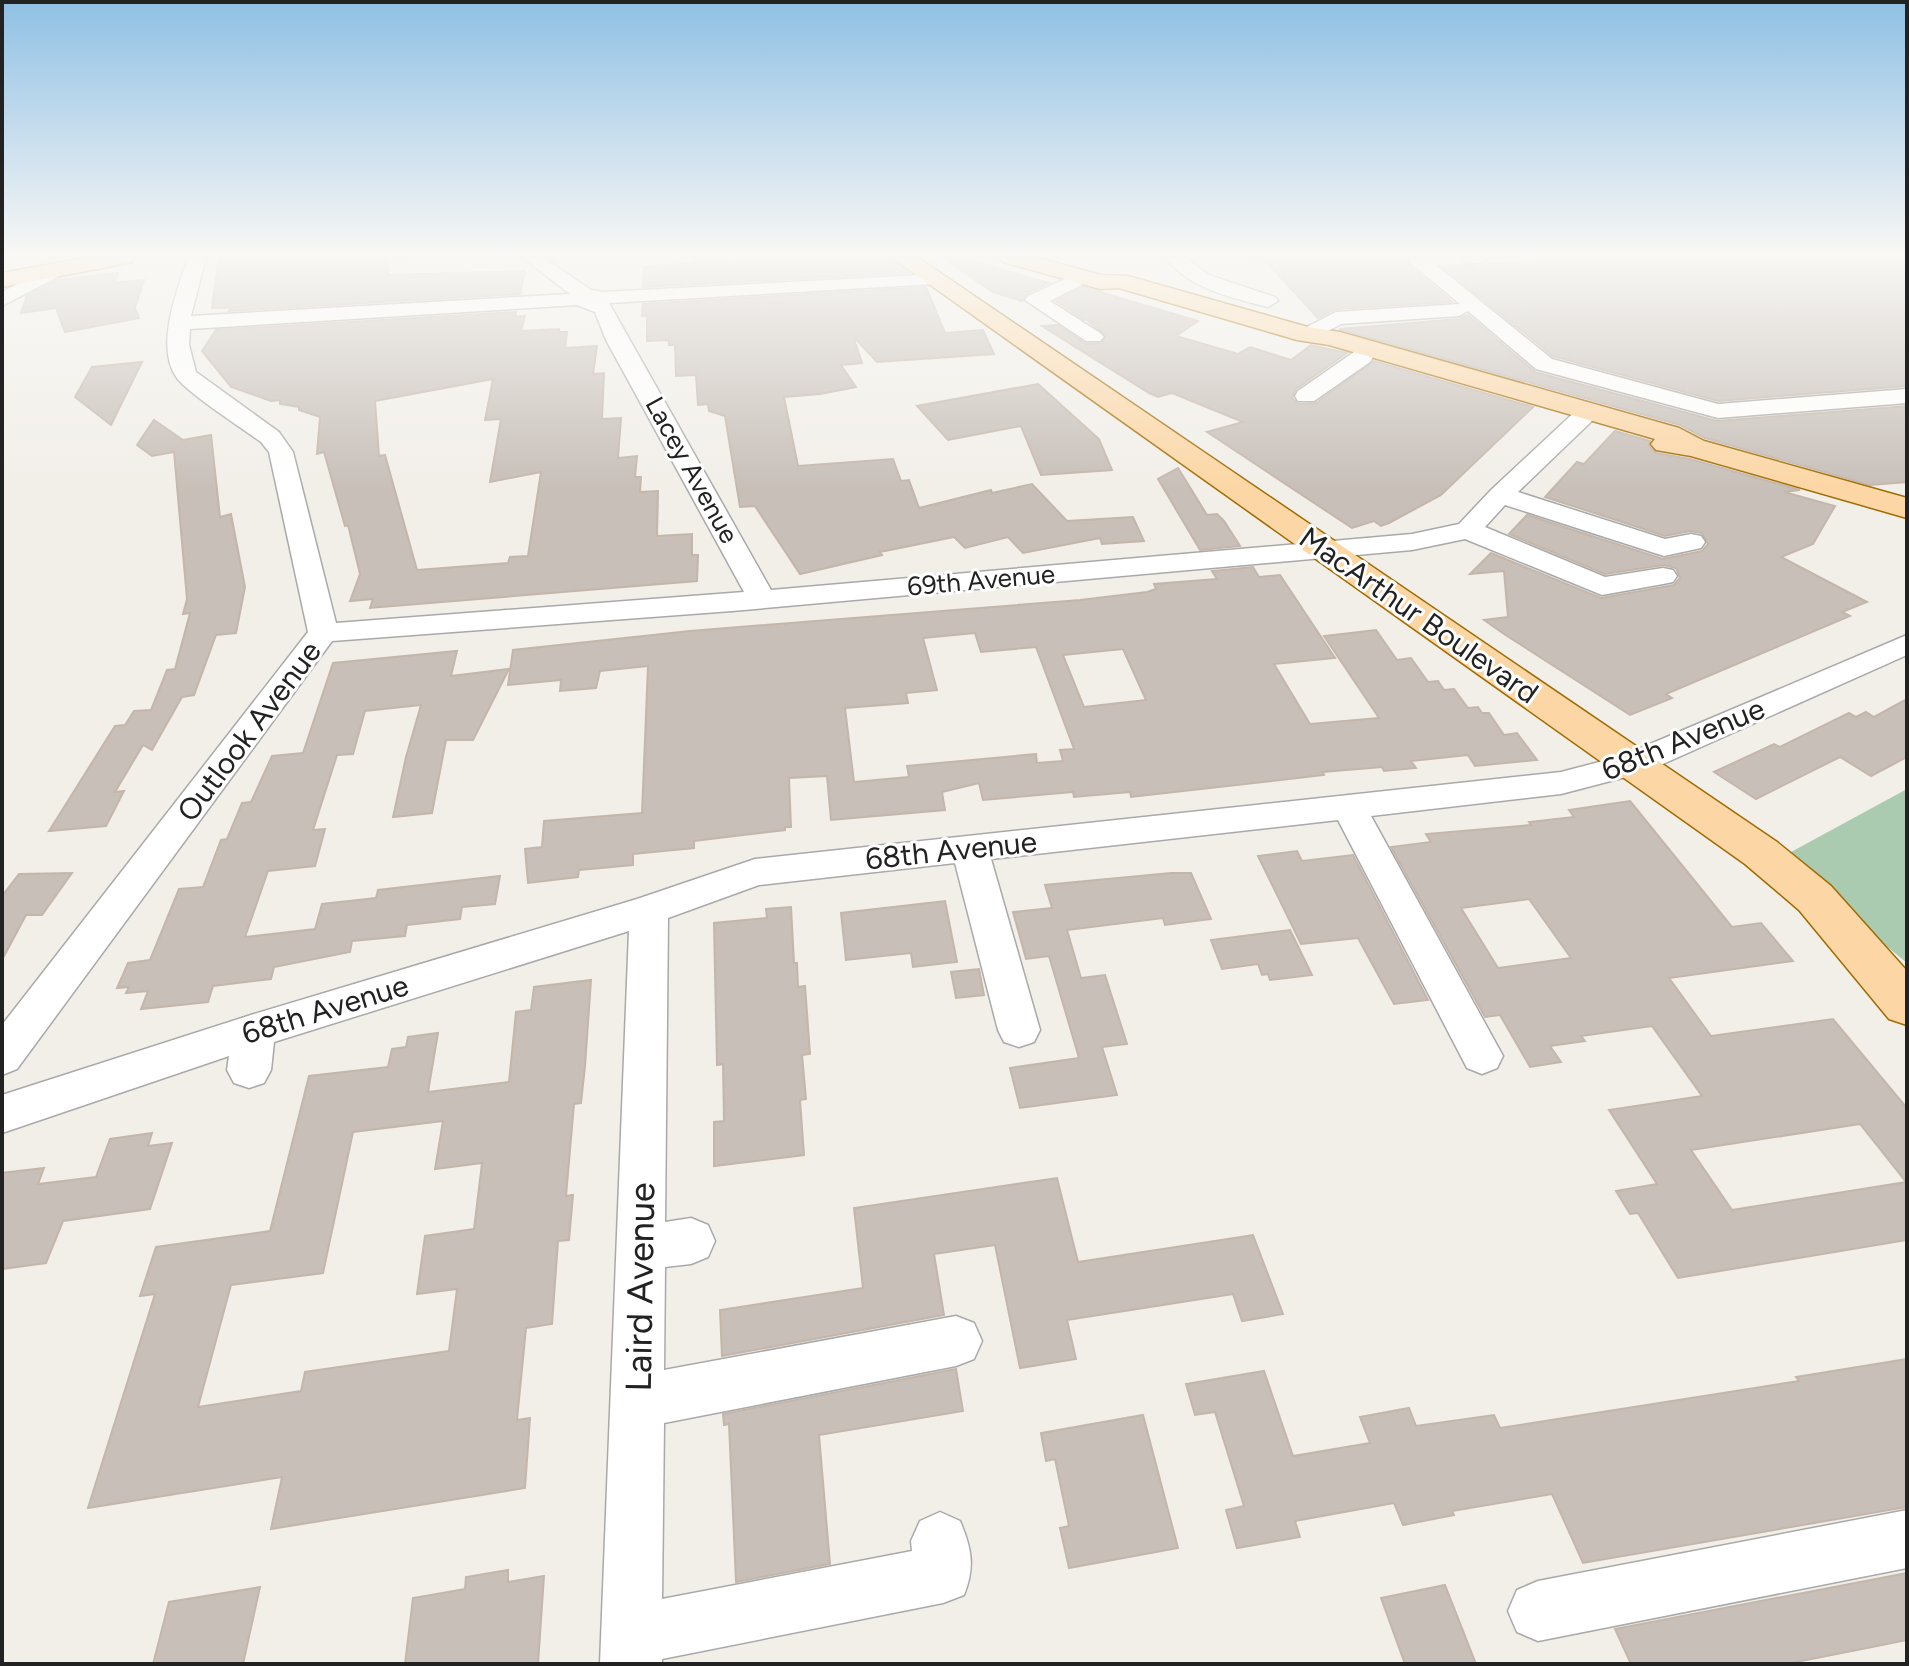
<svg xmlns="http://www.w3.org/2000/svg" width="1909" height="1666" viewBox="0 0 1909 1666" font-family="Figtree,sans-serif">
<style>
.cemetery{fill:#aacbaf}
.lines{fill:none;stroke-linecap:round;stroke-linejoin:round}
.stream{stroke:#aad3df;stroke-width:5}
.building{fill:#c7bfb8;stroke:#c4b6ab;stroke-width:2;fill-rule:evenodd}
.minor-casing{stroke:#a9a9a9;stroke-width:3}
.major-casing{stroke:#a06b00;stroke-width:3}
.path{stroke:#fa8072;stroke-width:3;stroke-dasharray:2 2;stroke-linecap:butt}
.minor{fill:#fff;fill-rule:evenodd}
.major{fill:#fcd6a4;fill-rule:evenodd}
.path-bridge{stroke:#fa8072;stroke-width:3;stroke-dasharray:2 2;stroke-linecap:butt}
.labels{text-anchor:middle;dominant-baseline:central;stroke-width:6;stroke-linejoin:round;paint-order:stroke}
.far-street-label{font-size:26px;fill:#222;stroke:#fff}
.street-label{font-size:30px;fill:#222;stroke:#fff}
.near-street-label{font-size:36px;fill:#222;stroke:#fff}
</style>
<rect width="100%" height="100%" fill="#f2efe9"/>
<polygon class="cemetery" points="1907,789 1907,963 1780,858"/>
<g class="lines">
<polyline class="stream" points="377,262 403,257"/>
</g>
<g class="building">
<polygon points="219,257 387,257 388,275 525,271 520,294 229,311 231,308 212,308"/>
<polygon points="694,257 720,257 720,262 790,257 888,257 908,273 643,287 644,267 695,263"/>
<polygon points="942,257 957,257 1049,283 1027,293 1022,301 993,292"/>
<polygon points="1262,257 1409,257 1410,266 1452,302 1336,309 1318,318"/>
<polygon points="1585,257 1907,257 1907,386 1718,401 1553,356 1444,268"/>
<polygon points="118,273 114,283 144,280 135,308 139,318 65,332 56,308 21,313 27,296 58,280"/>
<polygon points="926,287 945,333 983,330 994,354 877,362 853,336 862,363 841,365 856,387 820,394 784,397 798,466 893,459 901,481 909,480 919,508 991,490 992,493 1032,484 1067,521 1133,517 1144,541 1102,544 1100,538 1023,553 1008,537 965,548 954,537 880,552 882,555 800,574 755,506 740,507 725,416 709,411 708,404 698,405 696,375 676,376 675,345 669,345 669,340 647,341 647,316 642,316 643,304"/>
<polygon points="1083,287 1198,321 1176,336 1238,354 1250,347 1291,360 1311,345 1347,353 1296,389 1292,398 1298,404 1316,403 1374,361 1533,407 1441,495 1389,523 1381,526 1374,521 1352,528 1207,432 1243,422 1172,393 1158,397 1149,393 1042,326 1058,325 1086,344 1102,343 1106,335 1090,323 1098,323 1083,319 1056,301"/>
<path d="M 516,312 L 515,317 L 525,316 L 521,331 L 559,329 L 559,332 L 567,332 L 565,348 L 597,346 L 593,374 L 604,373 L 602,419 L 621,418 L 618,458 L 637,456 L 635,477 L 641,477 L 640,492 L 658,491 L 657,536 L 692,534 L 692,555 L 698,555 L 697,581 L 370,608 L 373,599 L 350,601 L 360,574 L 348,525 L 345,526 L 324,452 L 317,454 L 320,417 L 299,410 L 299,407 L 280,404 L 280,400 L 271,401 L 231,387 L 202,351 L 216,330 ZM 493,379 L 485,420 L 501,419 L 490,482 L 541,472 L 528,556 L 510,557 L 508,563 L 417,570 L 385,455 L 379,456 L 375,401 Z"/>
<polygon points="1468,315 1535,372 1717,421 1907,406 1907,482 1870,485 1705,438 1680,425 1339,329 1459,319"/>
<polygon points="142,362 111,425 75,397 92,367"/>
<polygon points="1038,384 1099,439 1112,470 1041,475 1021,426 948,440 917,406"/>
<polygon points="154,420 183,440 211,435 220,517 231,514 245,587 236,633 216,635 194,695 182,697 152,750 143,745 115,792 124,791 106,826 49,831 115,726 125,725 134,711 151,710 167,670 175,669 190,613 183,614 187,599 174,452 152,456 137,445"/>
<polygon points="1615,431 1650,441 1649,446 1656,453 1690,459 1800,490 1784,492 1835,506 1813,544 1781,557 1867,602 1842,612 1850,616 1666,694 1672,698 1630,715 1504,634 1484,620 1508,617 1504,571 1470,574 1491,553 1601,598 1674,585 1680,578 1676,568 1664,565 1605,574 1509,534 1527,515 1663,559 1702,551 1708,544 1702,533 1690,531 1665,536 1545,497 1577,462 1584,464"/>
<polygon points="1178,468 1207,515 1217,514 1224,521 1240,546 1200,550 1158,479"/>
<path d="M 1253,567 L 1259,577 L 1280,575 L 1335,658 L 1274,664 L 1310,724 L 1379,718 L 1324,636 L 1376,630 L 1397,660 L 1411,658 L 1428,682 L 1438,681 L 1444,690 L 1454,689 L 1468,708 L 1478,707 L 1482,713 L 1489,713 L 1504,735 L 1517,733 L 1537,760 L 1475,766 L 1468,755 L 1411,761 L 1416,768 L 1384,771 L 1382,767 L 1323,772 L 1324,775 L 1131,797 L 1130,792 L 1074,797 L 1073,792 L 983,800 L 979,783 L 942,792 L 945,810 L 831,820 L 827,776 L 789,778 L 791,827 L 785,827 L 785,830 L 694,841 L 694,848 L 633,854 L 633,865 L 579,870 L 578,877 L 528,883 L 525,849 L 542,847 L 544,821 L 642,813 L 648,666 L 600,671 L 596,688 L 560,691 L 561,680 L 508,685 L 513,650 L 690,631 L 1080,600 L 1147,592 L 1156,589 L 1154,584 L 1217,579 L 1212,571 ZM 975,633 L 981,652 L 1036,647 L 1074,749 L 1060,750 L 1063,761 L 1037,763 L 1036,754 L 907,766 L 909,777 L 854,782 L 845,708 L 908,703 L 906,693 L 937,690 L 923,638 ZM 1123,649 L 1146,700 L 1084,707 L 1063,655 Z"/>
<polygon points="457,651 451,676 509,669 473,740 446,740 432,813 393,817 406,757 421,705 365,711 353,754 337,755 313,830 325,829 315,866 268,871 245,937 315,929 322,904 376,898 378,890 500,876 495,904 462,907 460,919 407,925 405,936 352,941 350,952 274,967 271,979 213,986 208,1002 141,1009 148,991 126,993 129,987 117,988 128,963 150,960 179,889 203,887 221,840 227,839 242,803 251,802 272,756 303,753 333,663"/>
<polygon points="1907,699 1907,757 1871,776 1840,757 1756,799 1714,772 1774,744 1780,747 1849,713 1856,717 1866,712 1874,717"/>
<path d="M 1630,801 L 1732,927 L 1761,923 L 1793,961 L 1669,978 L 1711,1036 L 1833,1019 L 1907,1108 L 1907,1240 L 1678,1278 L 1638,1213 L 1630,1214 L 1616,1191 L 1657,1184 L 1609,1110 L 1702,1096 L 1652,1026 L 1581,1036 L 1585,1041 L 1550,1046 L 1561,1062 L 1530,1067 L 1500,1015 L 1485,1017 L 1391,847 L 1431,842 L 1426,834 L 1531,825 L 1529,822 L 1574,817 L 1569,810 ZM 1529,899 L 1571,958 L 1498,968 L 1461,908 ZM 1860,1124 L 1906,1182 L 1732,1210 L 1691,1150 Z"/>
<polygon points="1297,851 1302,861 1353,855 1428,1000 1394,1004 1358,938 1301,944 1258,856"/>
<polygon points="72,873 42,915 26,915 2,960 2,896 19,874"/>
<polygon points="1171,873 1191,873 1211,919 1165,925 1163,918 1067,930 1081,978 1105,975 1127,1044 1102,1047 1117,1095 1020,1108 1010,1068 1079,1058 1049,956 1026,959 1013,912 1052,908 1045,885"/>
<polygon points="945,901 957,962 913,967 911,953 846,960 841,913"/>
<polygon points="791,907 794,963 797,963 798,987 805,986 810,1054 802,1055 806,1099 800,1100 804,1155 714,1166 714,1122 724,1121 723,1064 717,1065 714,923 767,918 766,909"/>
<polygon points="1290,930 1312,975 1270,980 1268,974 1262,975 1258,964 1222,969 1211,940"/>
<polygon points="979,969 984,995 956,998 951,972"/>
<path d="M 591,980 L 585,1066 L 581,1103 L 574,1104 L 566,1196 L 573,1195 L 569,1240 L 558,1241 L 552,1324 L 526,1328 L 517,1420 L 530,1418 L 525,1488 L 271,1529 L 282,1477 L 88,1508 L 155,1294 L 140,1296 L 156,1247 L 270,1231 L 309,1076 L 388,1067 L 392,1049 L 406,1047 L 408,1037 L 438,1033 L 428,1092 L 509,1082 L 516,1012 L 531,1010 L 534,987 ZM 443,1121 L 435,1169 L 482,1163 L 474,1229 L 425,1236 L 417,1294 L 457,1289 L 449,1351 L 305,1372 L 301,1391 L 198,1407 L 231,1285 L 323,1273 L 353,1132 Z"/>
<polygon points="152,1133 148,1146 172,1143 150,1209 63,1221 46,1263 2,1269 2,1173 44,1168 38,1184 96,1177 110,1139"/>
<polygon points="1057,1178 1078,1262 1253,1235 1283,1314 1242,1321 1233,1294 1067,1320 1076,1359 1020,1368 995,1245 934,1254 944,1315 722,1356 720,1310 863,1288 854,1208"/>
<polygon points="1907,1359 1907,1507 1583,1563 1552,1494 1452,1511 1454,1515 1403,1525 1394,1503 1295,1521 1300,1537 1237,1548 1226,1510 1244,1506 1215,1412 1195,1415 1186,1384 1264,1371 1293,1456 1370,1443 1360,1417 1409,1408 1416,1426 1494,1415 1500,1428 1799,1381 1796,1377"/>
<polygon points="956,1369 963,1411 819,1435 830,1564 736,1582 729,1424 724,1425 723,1414"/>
<polygon points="1143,1415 1178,1548 1069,1568 1060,1528 1069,1526 1055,1459 1046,1461 1041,1433"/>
<polygon points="508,1570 508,1582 544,1576 538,1664 405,1664 413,1598 465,1589 466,1577"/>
<polygon points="1907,1573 1907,1640 1867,1648 1786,1664 1631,1664 1615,1629"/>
<polygon points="1445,1585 1476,1664 1405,1664 1381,1598"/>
<polygon points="260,1587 243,1664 153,1664 169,1602"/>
</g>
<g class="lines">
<defs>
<g id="minor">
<path d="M 188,257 L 206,257 L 191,316 L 570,294 L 522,257 L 543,257 L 591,290 L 603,292 L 941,274 L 944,278 L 934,284 L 609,303 L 771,590 L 1412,534 L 1459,524 L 1491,490 L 1581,406 L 1597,406 L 1601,411 L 1597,416 L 1518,492 L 1665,539 L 1691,534 L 1701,536 L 1705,542 L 1701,548 L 1664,556 L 1505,505 L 1485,527 L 1605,577 L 1663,568 L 1673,570 L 1677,576 L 1673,582 L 1663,584 L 1602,595 L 1465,539 L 1412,550 L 732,611 L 332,641 L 17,1069 L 2,1075 L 2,1025 L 308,632 L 269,452 L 261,442 C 242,428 189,394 177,378 C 154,347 178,289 188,257 ZM 577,305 L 595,312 L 606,340 L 744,592 L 336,623 L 293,452 L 279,432 L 196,372 L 189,345 L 190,329 Z"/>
<path d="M 1165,257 L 1184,257 L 1209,275 L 1275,297 L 1278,301 L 1268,307 C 1232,298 1187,288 1165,257 Z"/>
<polygon points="1412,257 1489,257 1480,263 1436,265 1552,359 1718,404 1907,389 1907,403 1718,418 1536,369 1468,311 1459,316 1341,324 1313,339 1299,339 1296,335 1299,331 1336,312 1460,304 1412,264 1410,260"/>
<polygon points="56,264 63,266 66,270 63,274 2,306 2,292"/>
<polygon points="1082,271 1092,277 1089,281 1050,301 1100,333 1104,337 1100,341 1086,341 1025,300 1028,296"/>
<polygon points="1362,351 1370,352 1373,357 1370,362 1314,401 1298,401 1295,396 1298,391 1354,352"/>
<path d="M 1907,635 L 1907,655 L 1645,772 L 1561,794 L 1371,816 L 1503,1056 L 1497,1068 L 1482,1074 L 1467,1068 L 1338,820 L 991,859 L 1040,1030 L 1034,1042 L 1019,1047 L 1004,1042 L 998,1030 L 955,863 L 759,885 L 668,918 L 665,1222 L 691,1218 L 708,1225 L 715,1241 L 708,1257 L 691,1264 L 665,1267 L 664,1370 L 956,1316 L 974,1323 L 982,1341 L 974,1359 L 956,1366 L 664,1423 L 662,1599 L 912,1551 L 911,1541 L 920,1521 L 940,1512 L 960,1521 C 972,1549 975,1567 964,1595 L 943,1603 L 662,1659 L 662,1664 L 600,1664 L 629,931 L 274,1042 L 271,1070 L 264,1083 L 249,1088 L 234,1083 L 227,1070 L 229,1056 L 2,1133 L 2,1095 L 254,1014 L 637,899 L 755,859 L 1561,772 L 1622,756 Z"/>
<polygon points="1907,1510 1907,1568 1538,1641 1517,1632 1508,1611 1517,1590 1538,1581"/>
</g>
<g id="major">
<polygon points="90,257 135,257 132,262 124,264 2,287 2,273"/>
<polygon points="891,257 917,257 1777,842 1831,886 1907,971 1907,1025 1889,1019 1799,910 1745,864"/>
<polygon points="1000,257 1035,257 1101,275 1128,276 1308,327 1340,332 1679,428 1704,441 1907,498 1907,518 1691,456 1656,450 1651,444 1655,439 1329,345 1297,340 1119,288 1100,289 1003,262"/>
</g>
</defs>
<use href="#minor" class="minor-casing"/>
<use href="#major" class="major-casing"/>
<polyline class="path" points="1249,258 1286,257"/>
<use href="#minor" class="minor"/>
<use href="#major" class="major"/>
<polyline class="path-bridge" points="1460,257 1474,268"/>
</g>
<linearGradient id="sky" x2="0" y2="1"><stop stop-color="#8fc0e4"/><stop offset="0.52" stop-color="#f9f8f5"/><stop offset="1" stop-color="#f9f8f5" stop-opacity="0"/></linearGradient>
<rect width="1909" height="490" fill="url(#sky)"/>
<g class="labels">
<g class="far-street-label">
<text transform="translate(692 470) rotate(61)">Lacey Avenue</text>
<text transform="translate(981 580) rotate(-5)">69th Avenue</text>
</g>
<g class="street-label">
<text transform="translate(1419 615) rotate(35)">MacArthur Boulevard</text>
<text transform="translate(249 731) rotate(-53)">Outlook Avenue</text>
<text transform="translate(1683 739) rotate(-22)">68th Avenue</text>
<text transform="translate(951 850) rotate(-6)">68th Avenue</text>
<text transform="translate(325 1009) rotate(-17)">68th Avenue</text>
</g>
<g class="near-street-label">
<text transform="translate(640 1287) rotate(-89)">Laird Avenue</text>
</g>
</g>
<rect width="1909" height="1666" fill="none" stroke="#222222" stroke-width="8"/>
</svg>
